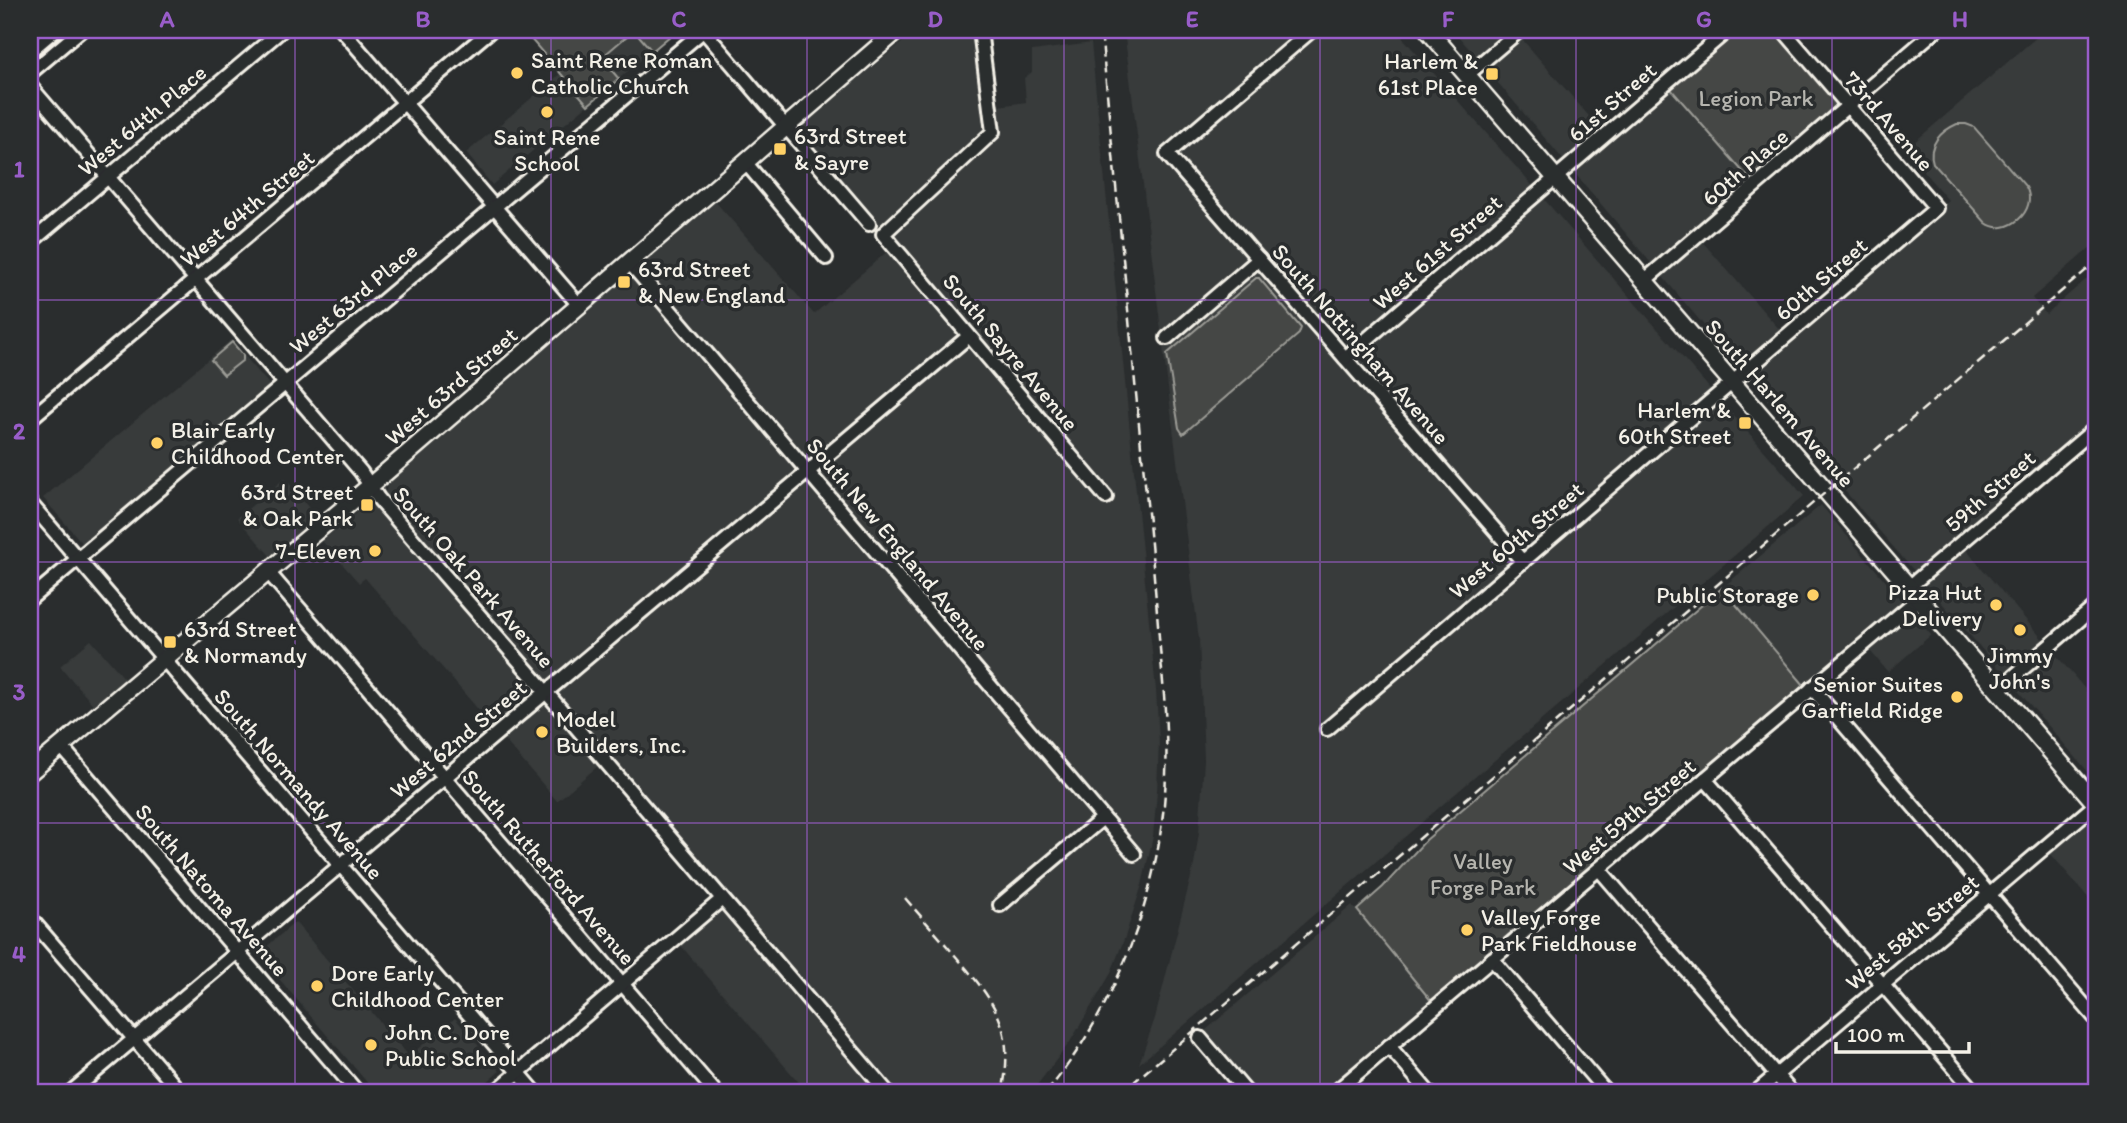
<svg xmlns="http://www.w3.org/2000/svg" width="2127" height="1123" viewBox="0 0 2127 1123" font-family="Itim,sans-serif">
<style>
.built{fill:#373a3a}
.green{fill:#444645;stroke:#9c9c96;stroke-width:2}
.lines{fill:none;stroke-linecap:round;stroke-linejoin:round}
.minor-casing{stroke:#f4f1e8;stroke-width:18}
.major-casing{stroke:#f4f1e8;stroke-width:21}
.minor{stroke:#2a2d2e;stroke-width:12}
.major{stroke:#2a2d2e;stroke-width:16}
.rail{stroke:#f4f1e8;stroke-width:2.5;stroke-dasharray:10 5;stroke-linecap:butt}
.grid{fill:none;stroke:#995dc9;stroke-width:2;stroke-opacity:0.55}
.poi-dot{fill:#ffd166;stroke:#2a2d2e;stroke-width:2.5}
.labels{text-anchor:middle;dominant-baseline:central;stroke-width:7;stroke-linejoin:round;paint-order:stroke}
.poi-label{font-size:23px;fill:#f4f1e8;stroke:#2a2d2e;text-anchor:start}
.park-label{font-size:23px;fill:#b6b5af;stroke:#2a2d2e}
.street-label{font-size:23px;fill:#f4f1e8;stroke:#2a2d2e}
.neatline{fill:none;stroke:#995dc9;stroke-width:2.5}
.grid-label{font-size:23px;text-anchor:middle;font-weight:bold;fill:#995dc9}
</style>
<rect width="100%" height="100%" fill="#2a2d2e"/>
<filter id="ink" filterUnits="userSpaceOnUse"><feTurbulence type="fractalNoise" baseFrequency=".0143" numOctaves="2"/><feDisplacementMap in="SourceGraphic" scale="14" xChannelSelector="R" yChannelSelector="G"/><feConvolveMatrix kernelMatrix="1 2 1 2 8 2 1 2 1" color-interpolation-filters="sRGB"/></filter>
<g filter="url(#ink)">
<g class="built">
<polygon points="523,30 677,30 492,185 466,153 560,74"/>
<polygon points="917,30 989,30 998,106 1026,102 1024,78 1032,72 1032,51 1091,43 1156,690 1159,741 1157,792 1153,837 1142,885 1125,937 1110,975 1070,1042 1031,1093 895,1093 385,495 388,483 430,448 458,421 714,200 814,314 889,250 791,134"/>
<polygon points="1124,30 1396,30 1804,496 1139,1064 1155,1018 1194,865 1199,832 1204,760 1199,640"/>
<polygon points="1453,30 1514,30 1609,139 1670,88 1751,181 1693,231 1787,338 1948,200 1905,150 2045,30 2097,30 2097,242 2032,298 2046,314 2097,270 2097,418 1957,539 2097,703 2097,782 1843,489"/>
<polygon points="231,340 272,388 84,545 43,498"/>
<polygon points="285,478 317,518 271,557 237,518"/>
<polygon points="369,502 374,504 408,542 598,766 557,801 365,578 359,583 322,541"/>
<polygon points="1821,505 1931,635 1888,672 1859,638 1804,685 1722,588"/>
<polygon points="91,640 126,680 95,707 60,666"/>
<polygon points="2086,811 2097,824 2097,908 2044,846"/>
<polygon points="718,904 881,1093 808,1093 676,940"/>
<polygon points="1352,905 1432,1002 1323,1093 1250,1093 1200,1035"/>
<polygon points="295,922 409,1056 455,1018 500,1071 474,1093 376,1093 258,954"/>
</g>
<g class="green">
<polygon points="523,30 677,30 652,51 634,30 601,58 619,79 588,105"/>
<polygon points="1737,30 1777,30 1837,101 1834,110 1751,181 1670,88"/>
<path d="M 1957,124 L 1966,124 L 1974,127 L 2026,187 C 2039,210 2007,238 1986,223 L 1933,163 C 1927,145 1941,131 1957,124 Z"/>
<polygon points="1256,278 1259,278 1301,328 1299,334 1183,434 1179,428 1167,354"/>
<polygon points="232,342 243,355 243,360 224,375 211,360"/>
<polygon points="1722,588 1804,685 1432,1002 1357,910 1383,887 1426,840"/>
</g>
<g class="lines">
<defs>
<g id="minor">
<polyline points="342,30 579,305"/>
<polyline points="703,30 869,224"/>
<polyline points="980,30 993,132 883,234 1106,497"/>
<polyline points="1312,30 1167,154 1523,562"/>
<polyline points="30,51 55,30"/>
<polyline points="30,73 81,30"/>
<polyline points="1467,75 1520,30"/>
<polyline points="30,86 361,472 378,498 413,539 546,692 888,1093"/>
<polyline points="745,162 826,258"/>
<polyline points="30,243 282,30"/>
<polyline points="629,262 1134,854"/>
<polyline points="1644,281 1936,30"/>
<polyline points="1167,338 1259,259"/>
<polyline points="1345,358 1728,30"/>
<polyline points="30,419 491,30"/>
<polyline points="30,503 536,1093"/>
<polyline points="268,572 716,1093"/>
<polyline points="1909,587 2097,427"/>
<polyline points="30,599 704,30"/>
<polyline points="1812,688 2097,1020"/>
<polyline points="1998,690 2097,605"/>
<polyline points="1327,729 1936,208 1783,30"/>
<polyline points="61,746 358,1093"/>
<polyline points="1705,779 1976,1093"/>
<polyline points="1599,869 1792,1093"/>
<polyline points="1000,905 1103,818"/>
<polyline points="30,918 181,1093"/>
<polyline points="1492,959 1607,1093"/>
<polyline points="1200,1038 1247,1093"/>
<polyline points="1389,1046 1429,1093"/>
<polyline points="70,1093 969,336"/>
<polyline points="494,1093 722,899"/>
<polyline points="1334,1093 1919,598"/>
<polyline points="1755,1093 2096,804"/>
</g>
<g id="major">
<polyline points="1428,30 2097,805"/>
<polyline points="30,772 370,486 898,30"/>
</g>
</defs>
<use href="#minor" class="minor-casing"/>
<use href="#major" class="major-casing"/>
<use href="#minor" class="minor"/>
<use href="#major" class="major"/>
<g class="rail">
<path d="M 905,898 C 923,919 941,939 959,960 C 998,1005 1015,1032 1002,1093"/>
<path d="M 1046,1093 C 1118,1006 1162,888 1166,774 C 1168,729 1163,683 1159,637 C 1154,573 1148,509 1141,446 C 1128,307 1114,168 1101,30"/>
<polyline points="1121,1093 2097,261"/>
</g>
</g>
</g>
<path class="grid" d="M 295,30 L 295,1093M 551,30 L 551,1093M 807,30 L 807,1093M 1064,30 L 1064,1093M 1320,30 L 1320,1093M 1576,30 L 1576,1093M 1832,30 L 1832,1093M 30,300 L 2097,300M 30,562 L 2097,562M 30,823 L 2097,823"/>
<g class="poi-dot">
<circle cx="517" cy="73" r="7"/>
<rect x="1485" y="67" width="14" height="14" rx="3.5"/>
<circle cx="547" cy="112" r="7"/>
<rect x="773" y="142" width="14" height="14" rx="3.5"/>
<rect x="617" y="275" width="14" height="14" rx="3.5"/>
<rect x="1738" y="416" width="14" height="14" rx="3.5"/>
<circle cx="157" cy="443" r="7"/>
<rect x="360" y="498" width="14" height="14" rx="3.5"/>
<circle cx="375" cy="551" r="7"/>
<circle cx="1813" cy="595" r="7"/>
<circle cx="1996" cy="605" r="7"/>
<circle cx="2020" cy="630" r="7"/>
<rect x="163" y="635" width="14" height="14" rx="3.5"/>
<circle cx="1957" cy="697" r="7"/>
<circle cx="542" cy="732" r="7"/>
<circle cx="1467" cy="930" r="7"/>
<circle cx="317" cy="986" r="7"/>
<circle cx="371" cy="1045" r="7"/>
</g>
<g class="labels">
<g class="poi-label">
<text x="531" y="60">Saint Rene Roman<tspan x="531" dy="26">Catholic Church</tspan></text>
<text x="1478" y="61" text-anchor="end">Harlem &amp;<tspan x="1478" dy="26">61st Place</tspan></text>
<text x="794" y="136">63rd Street<tspan x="794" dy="26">&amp; Sayre</tspan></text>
<text x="547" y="137" text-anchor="middle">Saint Rene<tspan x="547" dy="26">School</tspan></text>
<text x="638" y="269">63rd Street<tspan x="638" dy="26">&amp; New England</tspan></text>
<text x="1731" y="410" text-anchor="end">Harlem &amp;<tspan x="1731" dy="26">60th Street</tspan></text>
<text x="171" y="430">Blair Early<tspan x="171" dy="26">Childhood Center</tspan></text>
<text x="353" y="492" text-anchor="end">63rd Street<tspan x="353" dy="26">&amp; Oak Park</tspan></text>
<text x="361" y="551" text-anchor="end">7-Eleven</text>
<text x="1982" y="592" text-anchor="end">Pizza Hut<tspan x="1982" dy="26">Delivery</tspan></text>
<text x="1799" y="595" text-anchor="end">Public Storage</text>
<text x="184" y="629">63rd Street<tspan x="184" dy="26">&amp; Normandy</tspan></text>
<text x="2020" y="655" text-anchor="middle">Jimmy<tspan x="2020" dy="26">John's</tspan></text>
<text x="1943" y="684" text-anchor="end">Senior Suites<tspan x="1943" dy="26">Garfield Ridge</tspan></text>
<text x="556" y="719">Model<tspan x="556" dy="26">Builders, Inc.</tspan></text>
<text x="1481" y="917">Valley Forge<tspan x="1481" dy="26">Park Fieldhouse</tspan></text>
<text x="331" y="973">Dore Early<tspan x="331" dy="26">Childhood Center</tspan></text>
<text x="385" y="1032">John C. Dore<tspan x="385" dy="26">Public School</tspan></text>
</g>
<g class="park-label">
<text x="1756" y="98">Legion Park</text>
<text x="1483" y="861">Valley<tspan x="1483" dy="26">Forge Park</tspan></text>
</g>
<g class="street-label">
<text transform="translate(1612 102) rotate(-41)">61st Street</text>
<text transform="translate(142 120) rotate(-40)">West 64th Place</text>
<text transform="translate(1889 121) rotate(49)">73rd Avenue</text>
<text transform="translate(1745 167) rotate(-41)">60th Place</text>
<text transform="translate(247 208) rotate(-40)">West 64th Street</text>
<text transform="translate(1437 252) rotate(-41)">West 61st Street</text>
<text transform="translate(1821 279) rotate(-41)">60th Street</text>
<text transform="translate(353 298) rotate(-40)">West 63rd Place</text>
<text transform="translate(1361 344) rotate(49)">South Nottingham Avenue</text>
<text transform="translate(1011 352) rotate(50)">South Sayre Avenue</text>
<text transform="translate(451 386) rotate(-41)">West 63rd Street</text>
<text transform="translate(1780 403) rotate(49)">South Harlem Avenue</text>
<text transform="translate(1990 491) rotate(-41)">59th Street</text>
<text transform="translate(1516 540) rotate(-40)">West 60th Street</text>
<text transform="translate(898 544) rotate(50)">South New England Avenue</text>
<text transform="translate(474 577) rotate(49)">South Oak Park Avenue</text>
<text transform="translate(458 739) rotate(-40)">West 62nd Street</text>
<text transform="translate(299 784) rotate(49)">South Normandy Avenue</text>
<text transform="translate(1629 816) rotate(-40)">West 59th Street</text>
<text transform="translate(549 867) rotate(49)">South Rutherford Avenue</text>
<text transform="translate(212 890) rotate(49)">South Natoma Avenue</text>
<text transform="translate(1912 932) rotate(-40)">West 58th Street</text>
</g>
</g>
<rect width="2127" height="1123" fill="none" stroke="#2a2d2e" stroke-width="77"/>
<path d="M1836 1042v10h133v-10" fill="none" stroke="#f4f1e8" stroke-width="3.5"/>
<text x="1847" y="1042" font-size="21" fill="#f4f1e8" stroke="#2a2d2e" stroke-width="5" paint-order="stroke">100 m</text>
<rect x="38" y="38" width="2050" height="1046" class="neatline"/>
<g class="grid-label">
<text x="167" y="27">A</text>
<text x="423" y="27">B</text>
<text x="679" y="27">C</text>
<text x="935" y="27">D</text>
<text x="1192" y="27">E</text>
<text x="1448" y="27">F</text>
<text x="1704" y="27">G</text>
<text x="1960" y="27">H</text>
<text x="19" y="177">1</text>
<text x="19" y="439">2</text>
<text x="19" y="700">3</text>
<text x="19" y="962">4</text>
</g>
</svg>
